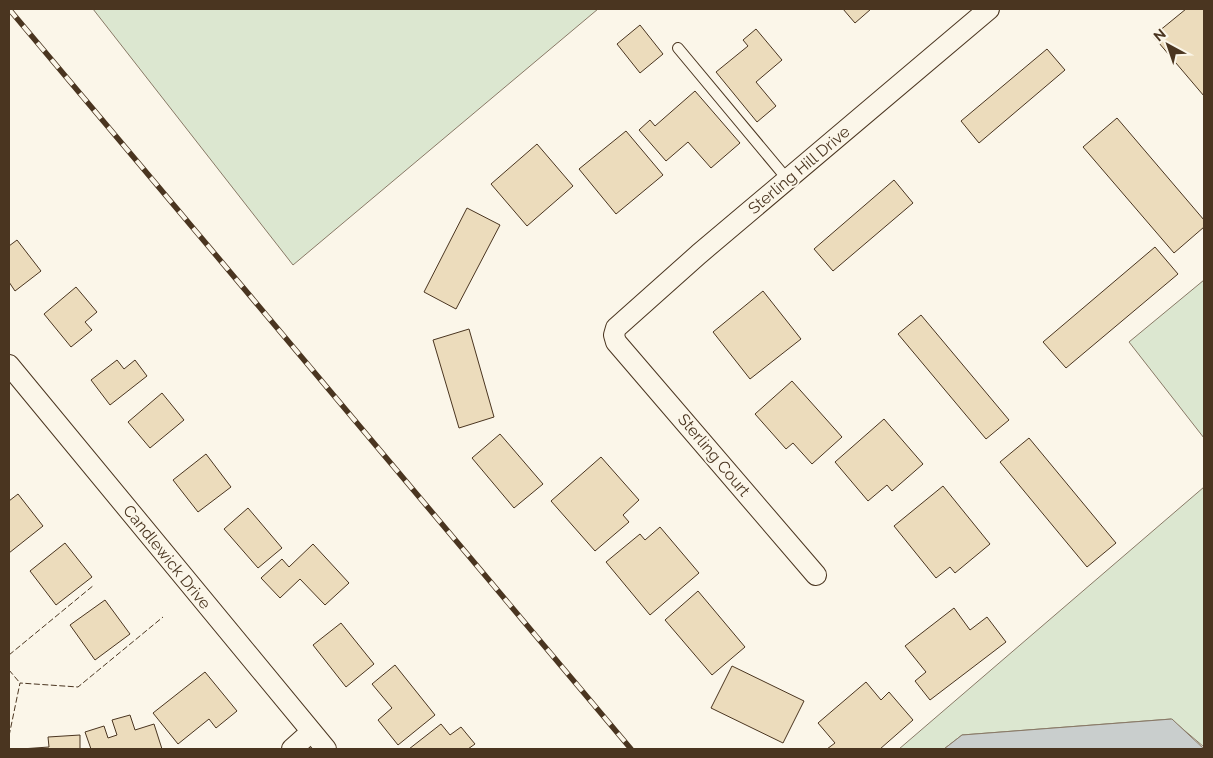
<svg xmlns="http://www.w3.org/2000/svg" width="1213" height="758" viewBox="0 0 1213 758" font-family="Raleway,sans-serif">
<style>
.green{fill:#dce7d0;stroke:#887966}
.water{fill:#c9cecd;stroke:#887966}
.building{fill:#ecdcbc;stroke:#4a3520}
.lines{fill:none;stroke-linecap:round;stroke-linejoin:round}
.lane-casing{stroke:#4a3520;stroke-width:12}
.street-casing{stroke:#4a3520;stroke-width:22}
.lane{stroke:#fbf6e9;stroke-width:10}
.street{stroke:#fbf6e9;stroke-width:20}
.rail-casing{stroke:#4a3520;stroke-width:5.5}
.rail{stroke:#fbf6e9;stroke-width:4;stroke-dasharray:11;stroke-linecap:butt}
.fence{stroke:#4a3520;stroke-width:1;stroke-dasharray:6 2.5;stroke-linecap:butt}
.labels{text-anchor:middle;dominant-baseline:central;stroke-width:4;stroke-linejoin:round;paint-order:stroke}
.street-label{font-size:16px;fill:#4a3520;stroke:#fbf6e9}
</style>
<rect width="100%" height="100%" fill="#fbf6e9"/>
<g class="green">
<polygon points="93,9 598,9 293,265"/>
<polygon points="1204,280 1204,438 1129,342"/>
<polygon points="1204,487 1204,747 1171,719 962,735 944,749 899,749"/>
</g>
<polygon class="water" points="1172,719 1204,749 944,749 962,735"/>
<g class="building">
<polygon points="843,9 871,9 855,23"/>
<polygon points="1186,9 1204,9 1204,96 1153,36"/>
<polygon points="640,25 663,54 640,73 617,44"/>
<polygon points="756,29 782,60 756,82 776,106 757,122 716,72 748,46 743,40"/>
<polygon points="1047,49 1065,70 979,143 961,121"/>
<polygon points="695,91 740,143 711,168 688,142 666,161 639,130 650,120 655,126"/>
<polygon points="1117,118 1204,220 1204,227 1174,253 1083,147"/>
<polygon points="626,131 663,175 616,214 579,169"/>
<polygon points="537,144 573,186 527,226 491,184"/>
<polygon points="894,180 913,203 833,271 814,249"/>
<polygon points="467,208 500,225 456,309 424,292"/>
<polygon points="17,240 41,271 15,291 9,282 9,246"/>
<polygon points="1155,247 1178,274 1066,368 1043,342"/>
<polygon points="76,287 97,312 85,322 92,330 71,347 44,314"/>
<polygon points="763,291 801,339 750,379 713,332"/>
<polygon points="921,315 1009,420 986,439 898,334"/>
<polygon points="469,329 494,417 459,428 433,340"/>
<polygon points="117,360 124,369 135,360 147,376 110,405 91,380"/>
<polygon points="792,381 842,437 812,464 793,443 786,449 755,414"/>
<polygon points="162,393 184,420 150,448 128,422"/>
<polygon points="884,419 923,464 892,491 887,485 868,501 835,462"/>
<polygon points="500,434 543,484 514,508 472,458"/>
<polygon points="1029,438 1116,543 1087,567 1000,462"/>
<polygon points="206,454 231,487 198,512 173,480"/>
<polygon points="601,457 639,500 623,515 629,522 595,551 551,501"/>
<polygon points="943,486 990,544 955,573 950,567 936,578 894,526"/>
<polygon points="18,494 43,526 9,553 9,501"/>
<polygon points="248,508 282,548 258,568 224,529"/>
<polygon points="660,527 699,573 650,615 606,562 640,534 645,540"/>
<polygon points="65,543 92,577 56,605 30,571"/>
<polygon points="313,544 349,583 325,605 300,579 280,598 261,578 282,559 289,567"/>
<polygon points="698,591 745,647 712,675 665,620"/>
<polygon points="105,600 130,634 95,660 70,625"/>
<polygon points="954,608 970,630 987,617 1006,642 930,700 915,681 926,672 905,646"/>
<polygon points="341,623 374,664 346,687 313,645"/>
<polygon points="395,665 435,715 398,745 378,720 392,708 372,684"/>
<polygon points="732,666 804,701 783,743 711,708"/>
<polygon points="205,672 237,711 216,728 209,719 178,744 153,713"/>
<polygon points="866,682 881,700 889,692 913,720 880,749 827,749 835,743 818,723"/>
<polygon points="130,715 135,730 154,724 162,749 91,749 85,732 104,726 108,738 117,735 112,720"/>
<polygon points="441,724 450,735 461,727 475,744 468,749 409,749"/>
<polygon points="80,735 80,749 21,749 49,747 48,737"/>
</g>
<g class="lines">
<defs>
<polyline id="lane" points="678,48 788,180"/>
<g id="street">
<polyline points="9,365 326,749"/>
<polyline points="816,575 616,342 614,335 616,328 699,254 989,9"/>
<polyline points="292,749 311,732"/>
</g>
</defs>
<use href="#lane" class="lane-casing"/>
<use href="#street" class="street-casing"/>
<use href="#lane" class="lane"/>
<use href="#street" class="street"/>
<defs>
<polyline id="rail" points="9,9 631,749"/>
</defs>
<use href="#rail" class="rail-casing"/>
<use href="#rail" class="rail"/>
<g class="fence">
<polyline points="9,655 94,585"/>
<polyline points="9,670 20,683"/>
<polyline points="9,736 20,683 78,687 163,617"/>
</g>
</g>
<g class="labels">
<g class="street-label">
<text transform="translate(799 170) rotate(-40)">Sterling Hill Drive</text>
<text transform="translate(714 455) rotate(50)">Sterling Court</text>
<text transform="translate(167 557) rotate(51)">Candlewick Drive</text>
</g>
</g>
<rect width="1213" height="758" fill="none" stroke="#4a3520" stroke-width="20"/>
<g transform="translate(1168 45) rotate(320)" stroke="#fbf6e9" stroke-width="4" paint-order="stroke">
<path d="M0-4L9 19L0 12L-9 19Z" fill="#4a3520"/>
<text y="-8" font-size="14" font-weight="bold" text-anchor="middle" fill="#4a3520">N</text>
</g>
</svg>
